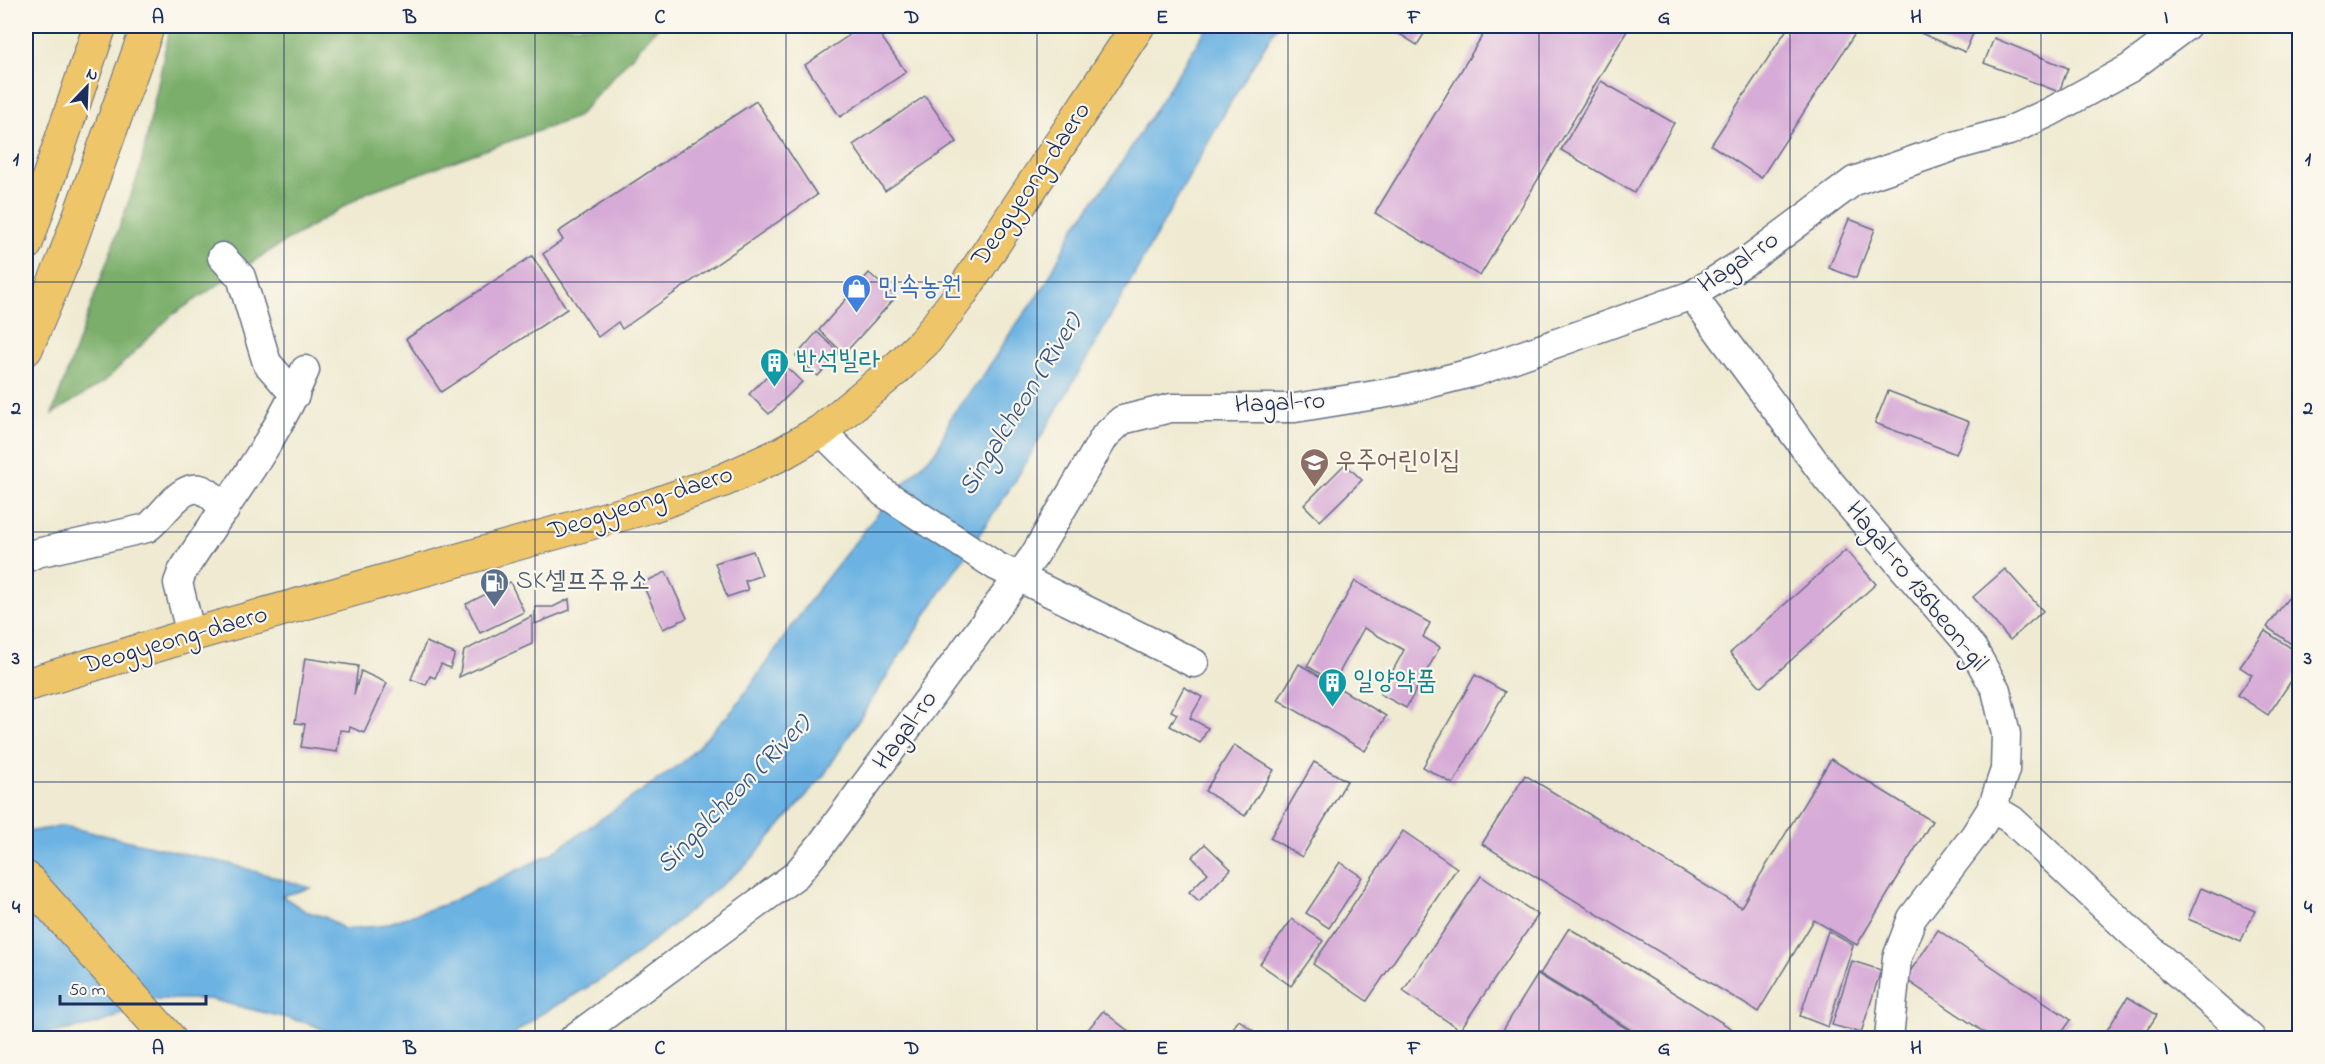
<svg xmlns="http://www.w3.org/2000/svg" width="2325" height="1064" viewBox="0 0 2325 1064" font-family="'Indie Flower','Poor Story',sans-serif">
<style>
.forest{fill:#7aae6a;stroke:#4a6e64;stroke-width:1.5}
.water{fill:#6cb3e3;stroke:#4471a0;stroke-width:1.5}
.building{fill:#d7abd7}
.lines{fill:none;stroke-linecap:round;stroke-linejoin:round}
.minor-casing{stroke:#657086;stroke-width:31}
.major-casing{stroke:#657086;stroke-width:35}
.highway-casing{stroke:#657086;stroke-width:35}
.minor{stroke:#fff;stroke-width:28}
.major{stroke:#eec569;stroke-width:33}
.highway{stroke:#eec569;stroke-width:33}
.grid{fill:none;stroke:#1b2f5e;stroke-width:1.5;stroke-opacity:0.55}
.labels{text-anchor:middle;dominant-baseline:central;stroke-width:4.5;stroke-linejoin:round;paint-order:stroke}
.street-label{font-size:26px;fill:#1b2f5e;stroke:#fbf7ec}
.shop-label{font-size:26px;fill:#366cbe;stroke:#fbf7ec;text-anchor:start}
.culture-label{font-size:26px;fill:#0d838f;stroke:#fbf7ec;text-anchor:start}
.education-label{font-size:26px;fill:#785e54;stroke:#fbf7ec;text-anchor:start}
.service-label{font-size:26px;fill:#4e5e75;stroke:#fbf7ec;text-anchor:start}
.water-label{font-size:27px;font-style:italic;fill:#335786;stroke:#fbf7ec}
.neatline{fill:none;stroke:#1b2f5e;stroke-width:2}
.grid-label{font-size:20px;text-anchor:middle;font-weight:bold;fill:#1b2f5e}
</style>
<rect width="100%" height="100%" fill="#fbf7ec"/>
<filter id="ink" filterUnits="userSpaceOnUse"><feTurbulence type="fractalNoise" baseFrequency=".0167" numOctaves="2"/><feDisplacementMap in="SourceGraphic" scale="12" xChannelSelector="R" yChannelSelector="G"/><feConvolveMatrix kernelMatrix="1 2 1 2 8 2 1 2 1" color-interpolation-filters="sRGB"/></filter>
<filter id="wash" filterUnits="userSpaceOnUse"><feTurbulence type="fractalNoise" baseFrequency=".008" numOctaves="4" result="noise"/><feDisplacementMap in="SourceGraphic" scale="24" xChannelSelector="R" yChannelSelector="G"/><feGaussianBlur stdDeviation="1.35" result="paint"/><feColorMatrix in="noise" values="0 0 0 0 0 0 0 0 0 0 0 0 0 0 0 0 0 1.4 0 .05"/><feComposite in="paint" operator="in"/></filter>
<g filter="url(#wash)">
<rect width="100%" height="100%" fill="#efead1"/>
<polygon class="forest" points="170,26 659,26 577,117 368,192 263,255 172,315 104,382 52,414 140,170"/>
<polygon class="water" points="1208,26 1277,26 1232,100 1093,348 1015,481 934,602 824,775 747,864 616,971 541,1014 508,1038 341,1038 311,1024 209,999 153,999 113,1018 93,1025 26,1038 26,832 64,826 230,864 311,888 282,896 305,911 325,917 344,929 380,926 446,904 549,855 683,762 733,710 816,592 871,522 906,481 937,450 952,415 983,376 1011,332 1045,285 1074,228 1115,173"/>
<g id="blocks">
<g class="building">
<polygon points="863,26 874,26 906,72 840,117 805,65"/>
<polygon points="1387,26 1429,26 1417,45"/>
<polygon points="1488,26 1630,26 1480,276 1375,213"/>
<polygon points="1789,26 1852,26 1858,29 1761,178 1711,145"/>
<polygon points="1918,26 1972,26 1976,27 1965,52 1916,31"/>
<polygon points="1994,38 2068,68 2059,92 1984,63"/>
<polygon points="1601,81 1674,123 1634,193 1561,150"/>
<polygon points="925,96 957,142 885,191 853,145"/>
<polygon points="756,101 817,195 622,329 618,322 598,337 543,254 563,240 558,232"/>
<polygon points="1849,219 1875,229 1856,278 1829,268"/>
<polygon points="532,256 567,309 441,392 406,339"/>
<polygon points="869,273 896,297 844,354 819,330"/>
<polygon points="817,332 839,352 818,376 796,356"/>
<polygon points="781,362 802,382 769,414 749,394"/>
<polygon points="1888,391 1969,422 1956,454 1875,423"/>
<polygon points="1345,464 1362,480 1320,521 1304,505"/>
<polygon points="1846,550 1876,584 1761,687 1730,653"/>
<polygon points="753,551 762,575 745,581 748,590 727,597 715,563"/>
<polygon points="2005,569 2043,611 2010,640 1973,597"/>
<polygon points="666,572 687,618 663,629 642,583"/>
<polygon points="1355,581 1430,623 1423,637 1440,647 1406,708 1380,694 1404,650 1364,628 1334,682 1307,666"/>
<polygon points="510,582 524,612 480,633 466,604"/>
<polygon points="2288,598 2300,605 2300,650 2267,627"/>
<polygon points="569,599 570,610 535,624 535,607 553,607"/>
<polygon points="532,616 532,644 459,677 464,651"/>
<polygon points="2265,631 2300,654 2300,668 2268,715 2238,695 2252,675 2240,667"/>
<polygon points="426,642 455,654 450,668 441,664 435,678 430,676 426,685 411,679"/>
<polygon points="305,658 358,666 354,695 361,671 387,683 364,733 350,727 349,731 340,730 337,752 301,747 305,724 295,723"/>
<polygon points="1299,664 1386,716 1365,751 1278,700"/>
<polygon points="1475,675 1505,692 1453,784 1423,767"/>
<polygon points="1184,687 1202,697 1190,718 1208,728 1200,743 1170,726 1177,714 1171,711"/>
<polygon points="1234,745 1274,770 1245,816 1205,791"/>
<polygon points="1831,759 1932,821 1857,945 1814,920 1758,1012 1482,844 1525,775 1741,907"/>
<polygon points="1314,762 1347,781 1302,857 1270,838"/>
<polygon points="1403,831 1457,868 1367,1001 1313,964"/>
<polygon points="1205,844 1231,869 1199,901 1189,892 1208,873 1192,857"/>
<polygon points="1340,862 1362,877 1329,928 1306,913"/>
<polygon points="1481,876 1538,915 1460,1030 1403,991"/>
<polygon points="2201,888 2255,911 2241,941 2188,919"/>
<polygon points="1292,919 1323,941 1291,986 1260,964"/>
<polygon points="1569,928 1742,1035 1740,1038 1644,1038 1540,974"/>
<polygon points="1938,930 2071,1020 2058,1038 1986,1038 1988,1035 1905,979"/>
<polygon points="1828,931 1853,945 1828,1027 1800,1016"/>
<polygon points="1852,961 1881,970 1861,1033 1832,1025"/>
<polygon points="1538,974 1642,1038 1498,1038"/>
<polygon points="2128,997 2157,1015 2142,1038 2102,1038"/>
<polygon points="1103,1011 1132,1034 1128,1038 1081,1038"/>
<polygon points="1239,1020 1263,1038 1225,1038"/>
</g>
</g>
</g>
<g filter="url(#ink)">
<use href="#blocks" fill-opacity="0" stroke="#657086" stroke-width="1.5"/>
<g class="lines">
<defs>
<g id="minor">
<polyline points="222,257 241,277 267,363 295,395"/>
<polyline points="1692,295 1828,480 1973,649 1996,690 2006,734 2005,770 1992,808 1975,835 1912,918 1897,958 1889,1038"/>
<polyline points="821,431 884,493 996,566 1194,663"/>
<path d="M 26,558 L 37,553 L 147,528 C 163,518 184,475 208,493 C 214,497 219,504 225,510"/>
<path d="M 191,635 L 178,583 L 182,572 C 225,504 274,445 305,370"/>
<polyline points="1992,808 2012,820 2130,931 2251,1038"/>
<polyline points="574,1038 796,875 821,845 1034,556 1105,436 1122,420 1171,408 1295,408 1400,391 1475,372 1692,295 1751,258 1854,181 1958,145 2009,131 2050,112 2130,68 2186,26"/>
</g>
<g id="major">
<polyline points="26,685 191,635 651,506 724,480 781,454 821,431 896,369 926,340 960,295 1138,26"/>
<polyline points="26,878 169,1038"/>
</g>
<g id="highway">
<polyline points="26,244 100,26"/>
<polyline points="26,349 64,259 148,26"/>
</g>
</defs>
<use href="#minor" class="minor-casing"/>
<use href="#major" class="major-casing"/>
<use href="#highway" class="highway-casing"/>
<use href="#minor" class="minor"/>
<use href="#major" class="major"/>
<use href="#highway" class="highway"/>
</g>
</g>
<path class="grid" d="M 284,26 L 284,1038M 535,26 L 535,1038M 786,26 L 786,1038M 1037,26 L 1037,1038M 1288,26 L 1288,1038M 1539,26 L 1539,1038M 1790,26 L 1790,1038M 2041,26 L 2041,1038M 26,282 L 2300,282M 26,532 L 2300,532M 26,782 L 2300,782"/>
<defs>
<symbol id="shop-pin" viewBox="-11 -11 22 30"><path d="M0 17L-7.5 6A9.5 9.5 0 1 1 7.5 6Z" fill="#3f7fe0" stroke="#fbf7ec"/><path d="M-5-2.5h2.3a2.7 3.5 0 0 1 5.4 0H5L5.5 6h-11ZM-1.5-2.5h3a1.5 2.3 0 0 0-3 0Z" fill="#fff"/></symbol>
<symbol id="building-pin" viewBox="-11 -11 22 30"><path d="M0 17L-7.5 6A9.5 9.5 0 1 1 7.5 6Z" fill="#0f9aa8" stroke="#fbf7ec"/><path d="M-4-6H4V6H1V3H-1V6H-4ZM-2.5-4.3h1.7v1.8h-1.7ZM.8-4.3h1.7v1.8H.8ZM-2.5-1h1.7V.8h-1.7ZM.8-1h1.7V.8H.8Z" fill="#fff"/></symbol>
<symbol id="school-pin" viewBox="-11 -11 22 30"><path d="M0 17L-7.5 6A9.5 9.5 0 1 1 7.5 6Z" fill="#8d6e63" stroke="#fbf7ec"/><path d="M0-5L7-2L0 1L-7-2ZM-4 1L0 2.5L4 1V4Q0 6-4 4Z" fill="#fff"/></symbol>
<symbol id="fuel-pin" viewBox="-11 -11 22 30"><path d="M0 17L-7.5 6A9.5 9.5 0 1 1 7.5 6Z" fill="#5c6f8a" stroke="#fbf7ec"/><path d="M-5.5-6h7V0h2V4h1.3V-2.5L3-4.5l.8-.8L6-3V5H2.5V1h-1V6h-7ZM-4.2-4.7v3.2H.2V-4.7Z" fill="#fff"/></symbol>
</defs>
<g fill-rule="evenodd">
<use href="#shop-pin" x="840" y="272" width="33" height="45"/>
<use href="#building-pin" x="758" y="346" width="33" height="45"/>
<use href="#school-pin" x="1298" y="446" width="33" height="45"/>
<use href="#fuel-pin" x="478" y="566" width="33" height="45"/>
<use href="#building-pin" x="1316" y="666" width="33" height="45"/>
</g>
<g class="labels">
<g class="street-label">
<text transform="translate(1032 185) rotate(-56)">Deogyeong-daero</text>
<text transform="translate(1739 263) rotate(-34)">Hagal-ro</text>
<text transform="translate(1280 404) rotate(-3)">Hagal-ro</text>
<text transform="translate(641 504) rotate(-18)">Deogyeong-daero</text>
<text transform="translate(1916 587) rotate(51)">Hagal-ro 136beon-gil</text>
<text transform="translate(175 641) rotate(-16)">Deogyeong-daero</text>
<text transform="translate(906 731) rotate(-54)">Hagal-ro</text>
</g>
<g class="shop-label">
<text x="878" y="288">민속농원</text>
</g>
<g class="culture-label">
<text x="796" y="362">반석빌라</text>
<text x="1353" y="682">일양약품</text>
</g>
<g class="education-label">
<text x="1335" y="462">우주어린이집</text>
</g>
<g class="service-label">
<text x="516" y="582">SK셀프주유소</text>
</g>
<g class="water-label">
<text transform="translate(1021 405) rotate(-58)">Singalcheon (River)</text>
<text transform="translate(734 795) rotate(-46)">Singalcheon (River)</text>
</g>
</g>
<rect width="2325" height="1064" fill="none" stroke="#fbf7ec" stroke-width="66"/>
<g transform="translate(87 87) rotate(23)" stroke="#fbf7ec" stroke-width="4.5" paint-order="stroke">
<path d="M0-4.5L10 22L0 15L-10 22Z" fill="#1b2f5e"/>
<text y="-9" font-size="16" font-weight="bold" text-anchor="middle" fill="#1b2f5e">N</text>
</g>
<path d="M60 995v9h146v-9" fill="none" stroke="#1b2f5e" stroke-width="3"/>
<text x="69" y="995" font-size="18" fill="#1b2f5e" stroke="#fbf7ec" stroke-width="4.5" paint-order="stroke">50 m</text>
<rect x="33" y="33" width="2259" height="998" class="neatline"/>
<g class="grid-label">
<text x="158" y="23">A</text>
<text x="410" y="23">B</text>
<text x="660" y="23">C</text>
<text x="912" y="23">D</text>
<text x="1162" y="23">E</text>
<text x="1414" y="23">F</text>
<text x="1664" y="23">G</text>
<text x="1916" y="23">H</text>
<text x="2166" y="23">I</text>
<text x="16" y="165">1</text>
<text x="2308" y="165">1</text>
<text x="16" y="414">2</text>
<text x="2308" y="414">2</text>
<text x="16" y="664">3</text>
<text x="2308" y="664">3</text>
<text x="16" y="913">4</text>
<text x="2308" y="913">4</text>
<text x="158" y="1054">A</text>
<text x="410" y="1054">B</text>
<text x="660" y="1054">C</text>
<text x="912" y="1054">D</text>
<text x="1162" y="1054">E</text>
<text x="1414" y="1054">F</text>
<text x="1664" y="1054">G</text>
<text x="1916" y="1054">H</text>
<text x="2166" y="1054">I</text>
</g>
</svg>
